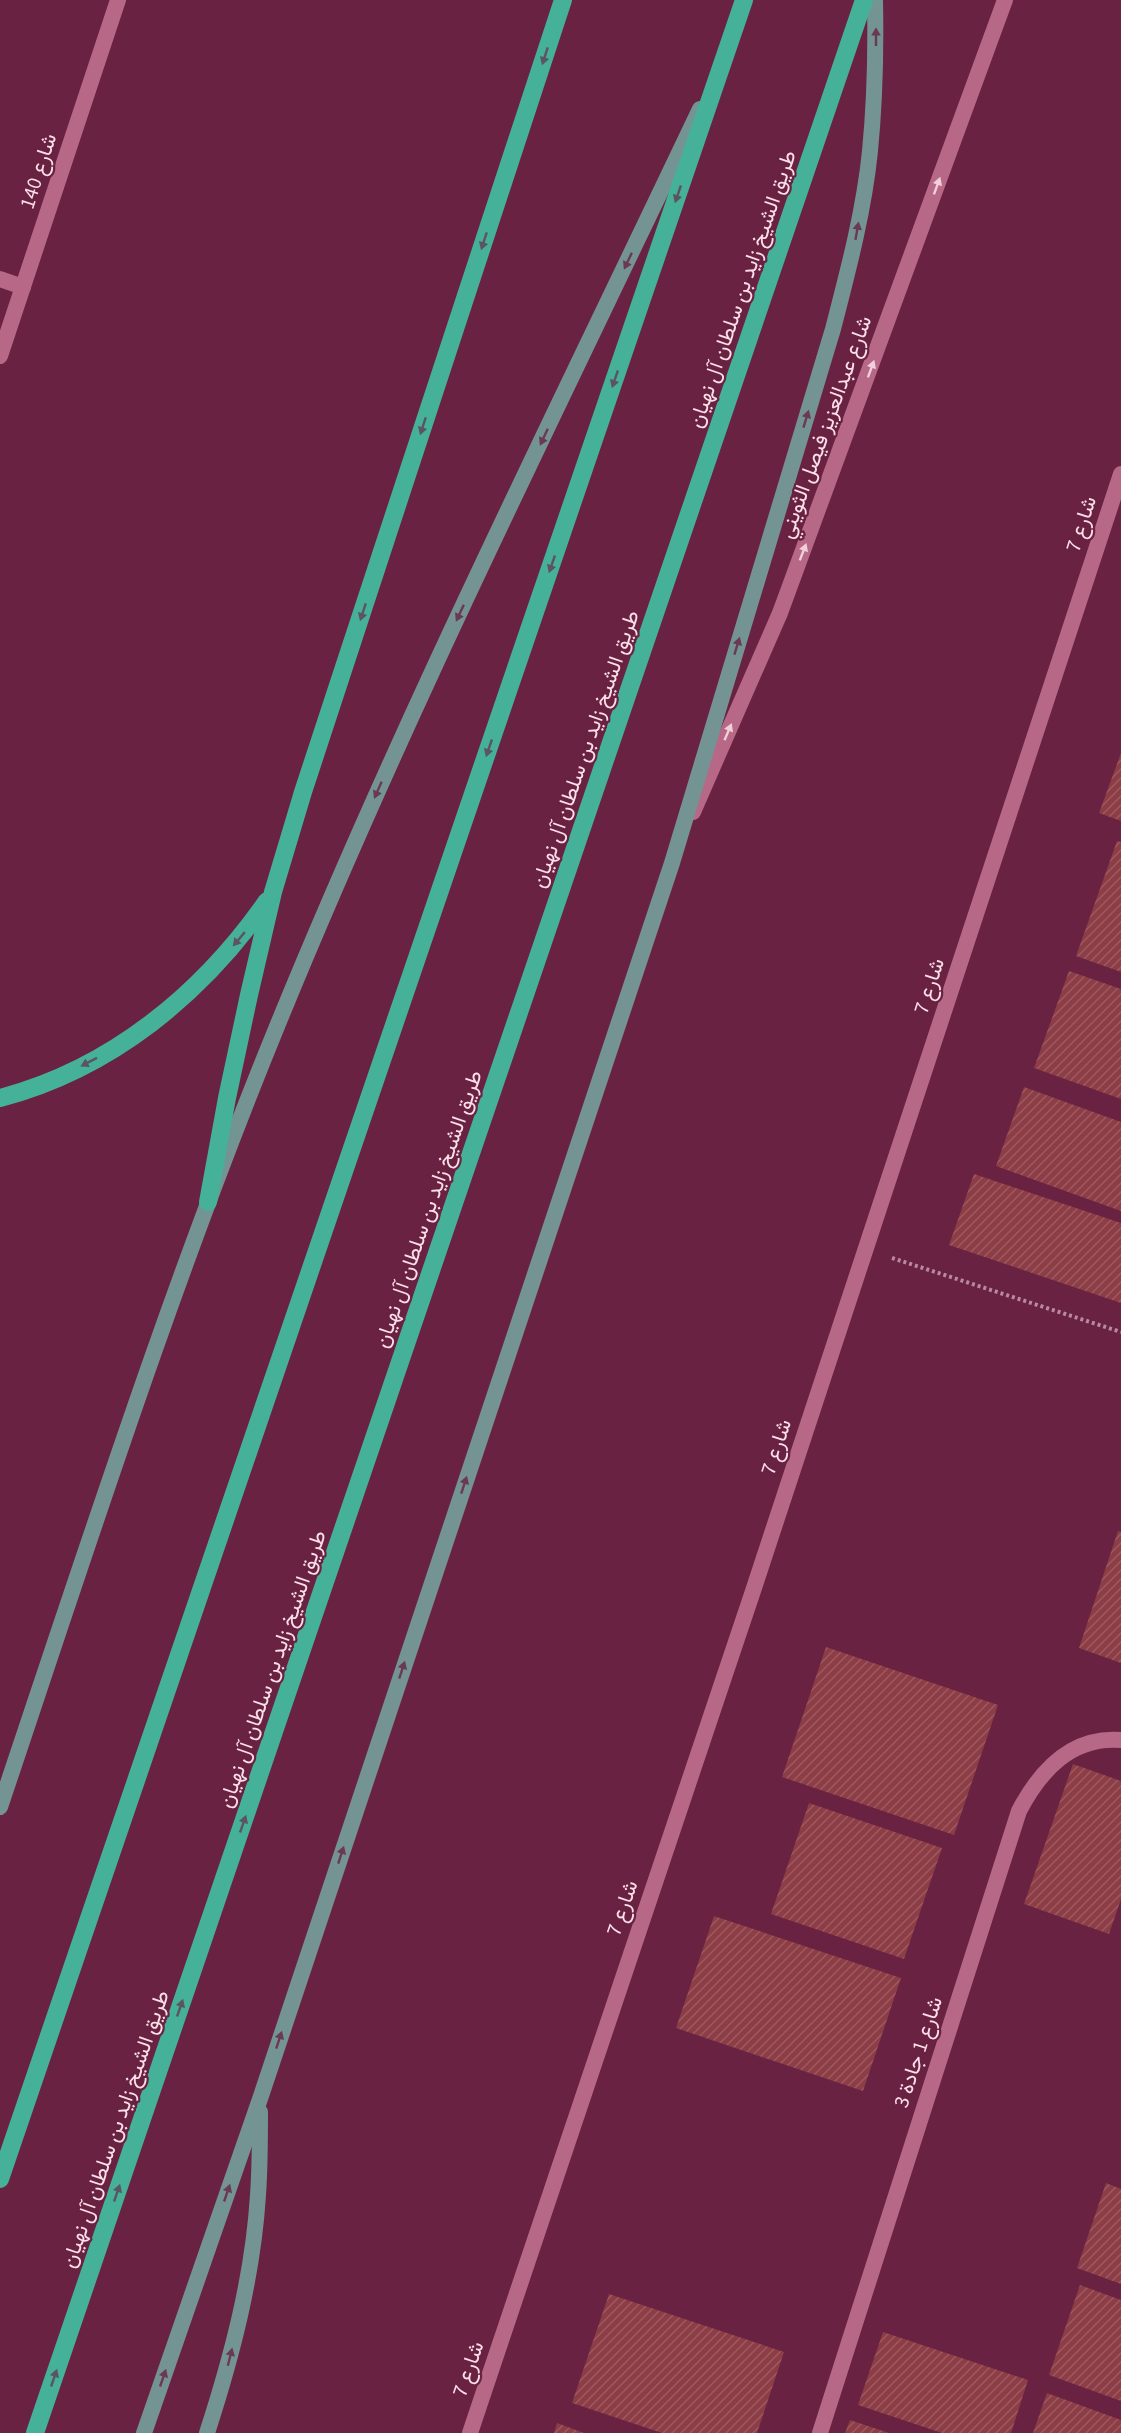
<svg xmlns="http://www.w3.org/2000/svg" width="1121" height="2433" viewBox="0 0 1121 2433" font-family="'Source Sans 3',Vazirmatn,sans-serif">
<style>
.building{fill:url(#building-hatch)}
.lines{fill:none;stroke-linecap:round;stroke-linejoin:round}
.path{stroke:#b9899d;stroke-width:4;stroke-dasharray:3 3;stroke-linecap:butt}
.minor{stroke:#b76887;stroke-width:16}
.tertiary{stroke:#b76887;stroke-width:16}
.primary{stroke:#739492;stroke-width:16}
.motorway{stroke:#45b199;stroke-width:18}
.oneway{fill:#6b3952}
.oneway2{fill:#5c5460}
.oneway3{fill:#f2ceda}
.labels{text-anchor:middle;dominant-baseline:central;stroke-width:4.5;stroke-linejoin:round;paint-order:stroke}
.street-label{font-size:21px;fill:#fce0e9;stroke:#692242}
</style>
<defs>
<pattern id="building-hatch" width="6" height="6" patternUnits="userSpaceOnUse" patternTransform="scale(1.5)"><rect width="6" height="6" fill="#8c3d45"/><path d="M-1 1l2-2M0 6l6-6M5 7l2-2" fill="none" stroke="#9d5960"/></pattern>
</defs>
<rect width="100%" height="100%" fill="#692242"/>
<g class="building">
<polygon points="1121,753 1121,821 1099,813"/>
<polygon points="1117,841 1121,842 1121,972 1076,956"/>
<polygon points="1069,971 1121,989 1121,1099 1034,1068"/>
<polygon points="1024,1087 1121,1122 1121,1211 996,1166"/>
<polygon points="974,1174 1121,1223 1121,1303 949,1245"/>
<polygon points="1118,1531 1121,1532 1121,1663 1079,1648"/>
<polygon points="826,1647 998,1705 954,1835 782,1777"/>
<polygon points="1073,1764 1121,1781 1121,1899 1109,1934 1024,1904"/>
<polygon points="809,1803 942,1848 904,1959 771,1914"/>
<polygon points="714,1916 901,1978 863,2091 676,2028"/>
<polygon points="1106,2183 1121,2189 1121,2284 1077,2268"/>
<polygon points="1080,2285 1121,2300 1121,2401 1049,2375"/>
<polygon points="609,2294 784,2352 757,2433 662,2433 572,2403"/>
<polygon points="883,2332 1028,2380 1011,2433 942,2433 858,2405"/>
<polygon points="1047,2393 1121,2420 1121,2433 1033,2433"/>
<polygon points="850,2420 889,2433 845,2433"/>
<polygon points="557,2423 584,2433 554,2433"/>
</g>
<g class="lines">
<polyline class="path" points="892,1258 1121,1332"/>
<g class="minor">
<polyline points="0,279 23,287"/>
<polyline points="0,356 118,0"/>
<polyline points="470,2433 752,1594 1121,474"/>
<path d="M 820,2433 L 1019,1811 C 1040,1771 1071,1736 1121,1740"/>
</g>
<polyline class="tertiary" points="693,812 780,613 1005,0"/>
<g class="primary">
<path d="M 0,1807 C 88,1545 173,1280 278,1024 C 405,713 556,412 700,109"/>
<path d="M 144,2433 L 261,2096 L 672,863 L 833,329 C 848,271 864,211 870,151 C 875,100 876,50 875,0"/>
<path d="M 207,2433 C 232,2356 253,2276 258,2195 C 260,2167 260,2139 260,2112"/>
</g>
<g class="motorway">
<path d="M 0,1098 C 111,1069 202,994 267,901"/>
<polyline points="208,1202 227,1098 249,995 273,892 303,792 563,0"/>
<polyline points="0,2179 744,0"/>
<polyline points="35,2433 864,0"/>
</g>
</g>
<defs><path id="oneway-solid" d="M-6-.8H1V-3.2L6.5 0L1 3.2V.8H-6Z" transform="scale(1.5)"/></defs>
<g class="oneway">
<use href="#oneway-solid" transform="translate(876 37) rotate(-90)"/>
<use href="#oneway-solid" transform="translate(857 231) rotate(-80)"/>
<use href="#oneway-solid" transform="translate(628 261) rotate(115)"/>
<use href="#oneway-solid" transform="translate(806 419) rotate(-73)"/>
<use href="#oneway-solid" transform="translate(544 437) rotate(115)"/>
<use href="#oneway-solid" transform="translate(460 613) rotate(115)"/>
<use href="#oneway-solid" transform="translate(737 646) rotate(-73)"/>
<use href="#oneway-solid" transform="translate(378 790) rotate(114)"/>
<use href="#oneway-solid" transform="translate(464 1485) rotate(-72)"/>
<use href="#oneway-solid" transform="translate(402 1670) rotate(-72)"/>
<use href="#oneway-solid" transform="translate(341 1855) rotate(-72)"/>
<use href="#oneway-solid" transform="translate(279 2040) rotate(-72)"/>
<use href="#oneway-solid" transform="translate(227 2193) rotate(-71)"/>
<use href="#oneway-solid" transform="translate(230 2357) rotate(-76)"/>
<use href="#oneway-solid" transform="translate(163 2378) rotate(-71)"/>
</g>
<g class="oneway2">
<use href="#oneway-solid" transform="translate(545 56) rotate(108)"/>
<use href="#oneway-solid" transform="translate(678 194) rotate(109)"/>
<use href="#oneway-solid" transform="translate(484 241) rotate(108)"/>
<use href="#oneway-solid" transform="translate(615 379) rotate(109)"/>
<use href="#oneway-solid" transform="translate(423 426) rotate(108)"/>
<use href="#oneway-solid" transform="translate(552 564) rotate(109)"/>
<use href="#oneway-solid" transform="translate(363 612) rotate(108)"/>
<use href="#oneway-solid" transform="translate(489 748) rotate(109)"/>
<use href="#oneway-solid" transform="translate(239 939) rotate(130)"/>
<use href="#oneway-solid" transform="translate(89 1062) rotate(153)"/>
<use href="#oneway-solid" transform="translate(243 1824) rotate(-71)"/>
<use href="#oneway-solid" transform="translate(180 2008) rotate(-71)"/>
<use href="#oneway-solid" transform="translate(117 2193) rotate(-71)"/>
<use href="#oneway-solid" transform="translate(54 2378) rotate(-71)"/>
</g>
<g class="oneway3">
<use href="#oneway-solid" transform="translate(937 186) rotate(-70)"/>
<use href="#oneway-solid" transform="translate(871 369) rotate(-70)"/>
<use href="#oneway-solid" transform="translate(803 552) rotate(-69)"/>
<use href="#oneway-solid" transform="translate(728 732) rotate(-67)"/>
</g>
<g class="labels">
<g class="street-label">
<text transform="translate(38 171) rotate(-72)">شارع 140</text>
<text transform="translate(742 289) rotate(-71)">طريق الشيخ زايد بن سلطان آل نهيان</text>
<text transform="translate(825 427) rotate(-70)">شارع عبدالعزيز فيصل الثويني</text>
<text transform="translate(1081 524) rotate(-72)">شارع 7</text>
<text transform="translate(585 749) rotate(-71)">طريق الشيخ زايد بن سلطان آل نهيان</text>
<text transform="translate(929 986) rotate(-72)">شارع 7</text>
<text transform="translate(428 1209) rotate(-71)">طريق الشيخ زايد بن سلطان آل نهيان</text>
<text transform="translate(776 1447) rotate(-72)">شارع 7</text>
<text transform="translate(272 1669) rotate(-71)">طريق الشيخ زايد بن سلطان آل نهيان</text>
<text transform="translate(622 1908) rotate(-71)">شارع 7</text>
<text transform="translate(918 2052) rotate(-72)">شارع 1 جادة 3</text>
<text transform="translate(115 2129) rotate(-71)">طريق الشيخ زايد بن سلطان آل نهيان</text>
<text transform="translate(468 2369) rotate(-71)">شارع 7</text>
</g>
</g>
</svg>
